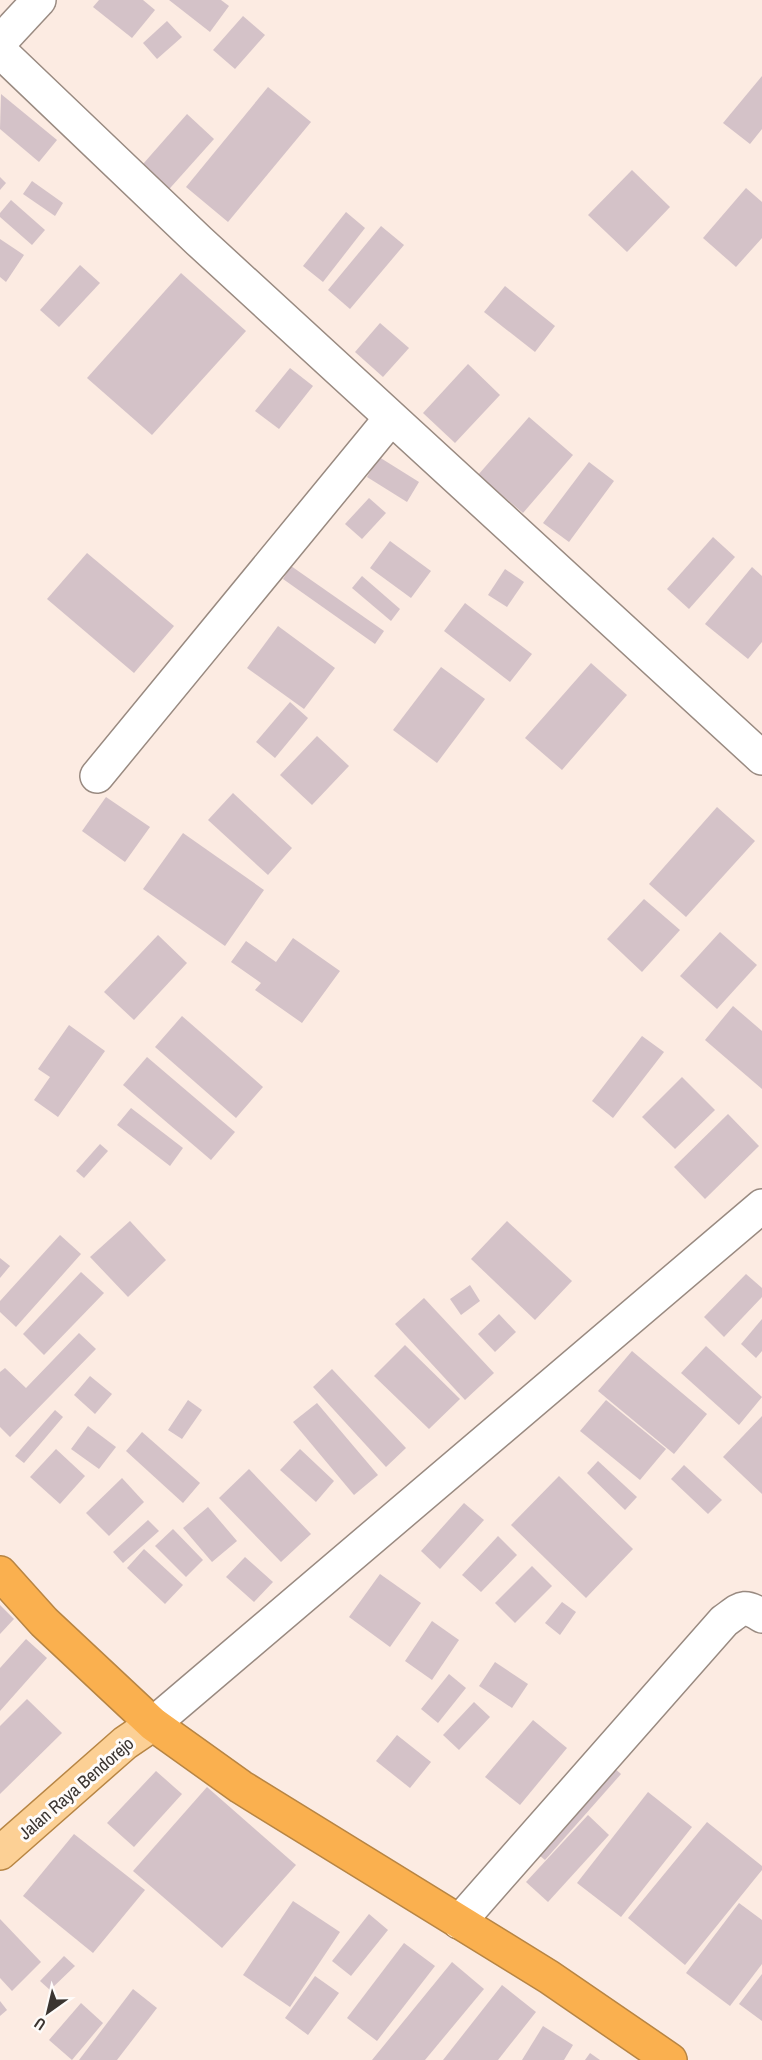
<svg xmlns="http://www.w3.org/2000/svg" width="762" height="2060" viewBox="0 0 762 2060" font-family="'Archivo Narrow',sans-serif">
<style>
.building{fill:#d4c2c8}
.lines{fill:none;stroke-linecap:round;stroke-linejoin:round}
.minor-casing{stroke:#998a81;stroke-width:36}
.major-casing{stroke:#b78544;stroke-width:36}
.highway-casing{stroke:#b78544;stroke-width:36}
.minor{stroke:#fff;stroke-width:33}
.major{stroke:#fcd095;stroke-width:33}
.highway{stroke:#fab04f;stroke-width:33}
.labels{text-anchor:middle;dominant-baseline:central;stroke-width:6;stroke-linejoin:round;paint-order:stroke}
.street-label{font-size:18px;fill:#3b3531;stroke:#fefbf9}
</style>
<rect width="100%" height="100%" fill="#fcebe2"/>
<g class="building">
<polygon points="99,0 143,0 155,10 132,38 93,7"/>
<polygon points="169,0 221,0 229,6 210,32"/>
<polygon points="243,16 265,35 235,69 213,50"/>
<polygon points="167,21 182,37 157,59 143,43"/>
<polygon points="762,76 762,129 750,144 723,123"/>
<polygon points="268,87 311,122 228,222 186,187"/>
<polygon points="1,94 57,140 39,162 0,129"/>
<polygon points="187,114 214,139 163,196 136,172"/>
<polygon points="632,170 670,207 627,252 588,215"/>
<polygon points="0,177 6,183 0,190"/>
<polygon points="32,181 63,203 55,216 23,194"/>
<polygon points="746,188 762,202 762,238 736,267 703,238"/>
<polygon points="11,200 45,230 32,245 0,217 0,213"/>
<polygon points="346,212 365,228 323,282 303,266"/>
<polygon points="381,226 404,245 350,309 328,290"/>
<polygon points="0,239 24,255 6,282 0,277"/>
<polygon points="80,265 100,283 59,327 40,310"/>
<polygon points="181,273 246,331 152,435 87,378"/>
<polygon points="505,286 555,326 535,352 484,312"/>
<polygon points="380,323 409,348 383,377 355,352"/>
<polygon points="468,364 500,395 455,443 423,413"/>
<polygon points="290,368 313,386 279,429 255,411"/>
<polygon points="529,417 573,455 523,513 478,475"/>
<polygon points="379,457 419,482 407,502 367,477"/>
<polygon points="589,462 614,481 569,542 543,523"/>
<polygon points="369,498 386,513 362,539 345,524"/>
<polygon points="713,537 735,557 689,609 667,589"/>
<polygon points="390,541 431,571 411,598 370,568"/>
<polygon points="87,553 174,626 134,673 47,599"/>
<polygon points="291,566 384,631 375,644 283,579"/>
<polygon points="752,567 762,576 762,642 748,659 705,624"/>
<polygon points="505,569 524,582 507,607 488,595"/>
<polygon points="362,576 400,609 391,621 352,588"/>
<polygon points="465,603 532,654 510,682 444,631"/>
<polygon points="278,626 335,668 304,709 247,668"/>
<polygon points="591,663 627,695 562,770 525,738"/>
<polygon points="441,667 485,699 437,763 393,730"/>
<polygon points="290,702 308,718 275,758 256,742"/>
<polygon points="317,736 349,766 312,805 280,775"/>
<polygon points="233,793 292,848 268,875 208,820"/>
<polygon points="106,797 150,827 125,862 82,831"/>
<polygon points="717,807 755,841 686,917 649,884"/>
<polygon points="183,833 264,890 225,946 143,889"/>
<polygon points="644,899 680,930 642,972 607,939"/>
<polygon points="720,932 757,965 717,1009 680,976"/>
<polygon points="158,935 187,963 134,1020 104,992"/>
<polygon points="293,938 340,971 302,1023 255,990 261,983 231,962 246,941 276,962"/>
<polygon points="733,1006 762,1031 762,1089 705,1040"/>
<polygon points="182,1016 263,1087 236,1118 155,1047"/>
<polygon points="69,1025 105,1051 58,1117 34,1100 50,1077 38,1069"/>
<polygon points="642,1036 664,1052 613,1118 592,1101"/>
<polygon points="147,1057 235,1132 211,1160 123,1085"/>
<polygon points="682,1077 715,1110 675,1149 642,1117"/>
<polygon points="131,1108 183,1148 170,1166 117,1125"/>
<polygon points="728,1114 759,1146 705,1199 674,1167"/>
<polygon points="100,1144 108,1151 84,1178 76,1171"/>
<polygon points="130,1221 166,1260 128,1297 90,1257"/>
<polygon points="507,1221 572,1281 535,1320 471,1259"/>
<polygon points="60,1235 81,1254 16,1327 0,1312 0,1301"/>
<polygon points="0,1258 10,1266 0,1278"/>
<polygon points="81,1272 104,1293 44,1355 23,1334"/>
<polygon points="746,1274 762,1288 762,1297 724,1337 704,1317"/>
<polygon points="470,1285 480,1301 461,1315 450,1299"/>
<polygon points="424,1298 494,1373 465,1400 395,1324"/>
<polygon points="499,1314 516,1332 495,1352 478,1334"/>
<polygon points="762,1319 762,1351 756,1358 741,1344"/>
<polygon points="79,1333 96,1349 10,1437 0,1427 0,1372 5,1368 26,1388"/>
<polygon points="405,1345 460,1399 429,1429 374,1376"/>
<polygon points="706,1346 762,1397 739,1425 681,1373"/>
<polygon points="632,1351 707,1414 674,1454 598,1391"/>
<polygon points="332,1369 406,1448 386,1467 313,1387"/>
<polygon points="90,1376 112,1394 95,1414 74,1395"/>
<polygon points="188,1400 202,1410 182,1439 168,1430"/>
<polygon points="606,1400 666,1449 640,1480 580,1431"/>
<polygon points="317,1403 378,1475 354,1495 293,1422"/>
<polygon points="55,1410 63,1417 24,1463 15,1456"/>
<polygon points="762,1416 762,1494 723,1457"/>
<polygon points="88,1426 116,1447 99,1469 71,1449"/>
<polygon points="142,1432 200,1483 183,1503 126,1451"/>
<polygon points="56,1449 85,1476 60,1504 30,1477"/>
<polygon points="300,1449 334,1481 316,1502 280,1470"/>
<polygon points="598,1461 637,1497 625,1510 587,1473"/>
<polygon points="684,1465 722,1500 708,1514 671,1479"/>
<polygon points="249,1469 311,1534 281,1562 219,1498"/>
<polygon points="559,1476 633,1549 586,1598 511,1525"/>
<polygon points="122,1478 144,1502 109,1536 86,1513"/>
<polygon points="464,1503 484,1520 440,1569 421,1551"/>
<polygon points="208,1507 237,1541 212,1562 183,1528"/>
<polygon points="148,1520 159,1531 123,1563 113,1552"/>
<polygon points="173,1529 203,1560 186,1577 155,1546"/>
<polygon points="498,1536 517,1555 481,1592 462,1575"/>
<polygon points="144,1549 183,1585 165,1604 127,1568"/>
<polygon points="245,1557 273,1582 254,1602 226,1577"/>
<polygon points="532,1566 552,1586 515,1623 495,1603"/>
<polygon points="380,1574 421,1603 390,1647 349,1617"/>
<polygon points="562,1602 576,1612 560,1635 545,1623"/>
<polygon points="0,1605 14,1619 0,1634"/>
<polygon points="432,1621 459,1640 432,1680 405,1661"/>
<polygon points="26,1639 47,1658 0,1711 0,1668"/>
<polygon points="495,1662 528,1684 512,1708 479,1686"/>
<polygon points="449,1674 466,1688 438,1723 421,1709"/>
<polygon points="27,1699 62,1733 0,1794 0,1726"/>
<polygon points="474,1702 490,1717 459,1750 443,1735"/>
<polygon points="533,1720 567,1748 520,1805 485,1777"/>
<polygon points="397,1735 431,1762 410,1788 376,1761"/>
<polygon points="605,1760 621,1774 545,1860 529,1847"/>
<polygon points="156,1771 182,1794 134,1847 107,1823"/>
<polygon points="207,1787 296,1865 222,1948 133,1871"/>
<polygon points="648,1792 692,1827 621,1917 577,1883"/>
<polygon points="588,1815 609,1835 548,1902 526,1882"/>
<polygon points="707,1822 762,1866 762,1870 685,1965 628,1918"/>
<polygon points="74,1834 145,1890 93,1953 23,1896"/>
<polygon points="293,1901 340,1932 290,2007 243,1975"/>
<polygon points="739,1903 762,1920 762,1964 730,2006 686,1973"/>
<polygon points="369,1914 388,1930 351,1976 332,1961"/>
<polygon points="0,1919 41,1962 12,1991 0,1978"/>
<polygon points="404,1943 435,1966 377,2041 347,2018"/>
<polygon points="64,1956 75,1966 50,1990 40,1981"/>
<polygon points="452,1962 484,1989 425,2060 372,2060"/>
<polygon points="762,1974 762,2021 739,2004"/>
<polygon points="315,1976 339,1993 308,2035 285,2018"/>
<polygon points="502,1985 536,2012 498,2060 443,2060"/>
<polygon points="133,1989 157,2008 117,2060 79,2060"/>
<polygon points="0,2001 7,2010 0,2016"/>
<polygon points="81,2003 103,2023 72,2060 49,2040"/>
<polygon points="543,2026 573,2045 564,2060 522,2060"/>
<polygon points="590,2053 600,2060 585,2060"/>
</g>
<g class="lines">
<defs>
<g id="minor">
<polyline points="0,42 39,0"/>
<polyline points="0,51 199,241 762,758"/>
<polyline points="97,776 391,418"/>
<polyline points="153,1724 762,1206"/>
<path d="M 459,1922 L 724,1621 C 741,1609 743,1603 762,1616"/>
</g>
<polyline id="major" points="0,1853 125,1743 153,1724"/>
<polyline id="highway" points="0,1573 44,1622 153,1724 241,1787 549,1977 670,2060"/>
</defs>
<use href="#minor" class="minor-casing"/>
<use href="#major" class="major-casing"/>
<use href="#highway" class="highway-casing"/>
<use href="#minor" class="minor"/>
<use href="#major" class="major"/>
<use href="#highway" class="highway"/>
</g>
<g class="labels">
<g class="street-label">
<text transform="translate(76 1788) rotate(-41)">Jalan Raya Bendorejo</text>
</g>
</g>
<g transform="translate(48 2012) rotate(214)" stroke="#fefbf9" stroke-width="4.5" paint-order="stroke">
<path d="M0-4.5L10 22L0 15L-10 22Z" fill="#3b3531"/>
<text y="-9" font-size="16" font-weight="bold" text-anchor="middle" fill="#3b3531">U</text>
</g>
</svg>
